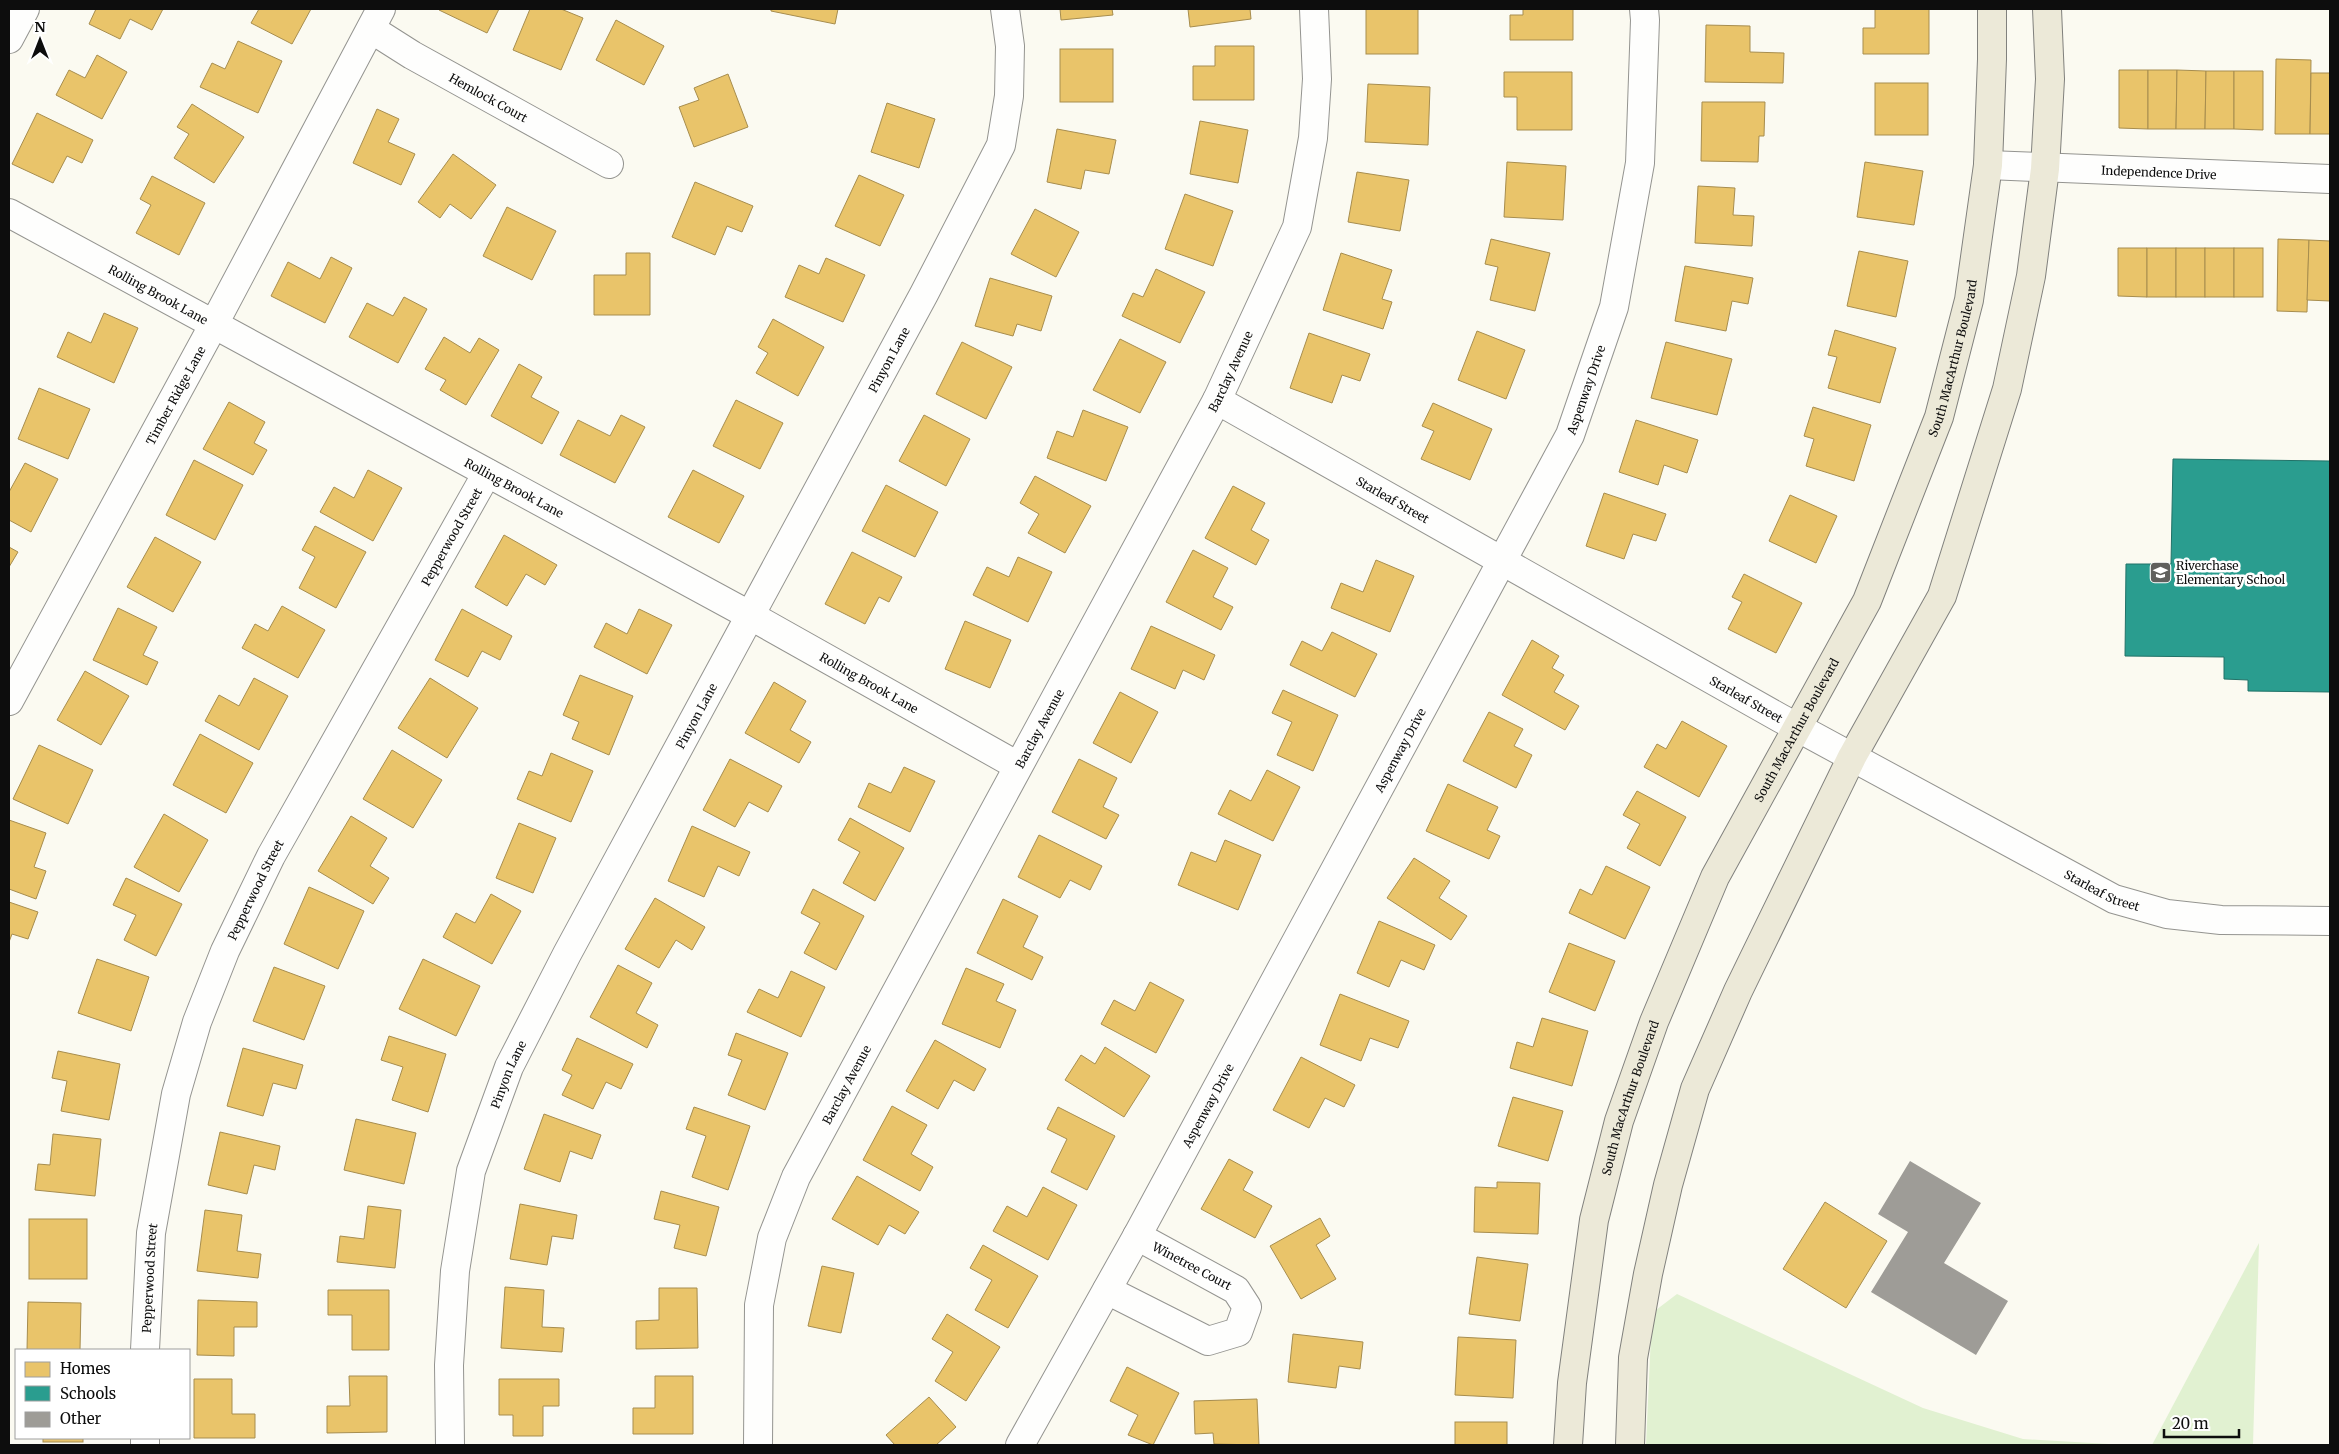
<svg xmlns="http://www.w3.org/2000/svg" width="2339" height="1454" viewBox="0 0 2339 1454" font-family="Merriweather,serif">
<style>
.green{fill:#e1f1d1}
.homes{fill:#e9c46a;stroke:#a78d4e}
.schools{fill:#2a9d8f;stroke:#217268}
.building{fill:#9e9c97}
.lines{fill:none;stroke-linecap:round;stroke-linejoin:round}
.minor-casing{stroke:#949490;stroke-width:30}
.major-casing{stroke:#81817d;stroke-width:30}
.minor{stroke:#fefefd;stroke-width:28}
.major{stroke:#ece9d8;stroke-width:28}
.labels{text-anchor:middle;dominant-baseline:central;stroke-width:5;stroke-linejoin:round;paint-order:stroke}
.street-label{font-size:12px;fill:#0d0d0d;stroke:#fff}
.poi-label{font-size:12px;fill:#0d0d0d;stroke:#fff;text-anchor:start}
</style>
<rect width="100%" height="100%" fill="#fbfaf1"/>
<g class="green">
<polygon points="2259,1243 2253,1445 2152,1445"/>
<polygon points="1677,1294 1923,1408 2023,1439 2126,1445 1646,1445 1652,1313"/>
</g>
<g class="homes">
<polygon points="96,9 163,9 152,30 130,19 120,39 89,24"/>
<polygon points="259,9 311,9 292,44 251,23"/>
<polygon points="440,9 499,9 487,33 439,10"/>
<polygon points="530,9 561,9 583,18 561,70 513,50"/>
<polygon points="771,9 838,9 835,24 771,11"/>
<polygon points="1060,9 1112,9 1113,15 1061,20"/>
<polygon points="1188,9 1250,9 1251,19 1190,27"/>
<rect x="1366" y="9" width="52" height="45"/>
<polygon points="1523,9 1573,9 1573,40 1510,40 1510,15 1523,15"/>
<polygon points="1875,9 1929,9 1929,54 1863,54 1863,28 1875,28"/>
<polygon points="616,20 664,46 644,85 596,60"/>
<polygon points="1706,25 1750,26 1750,52 1784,53 1783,83 1705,82"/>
<polygon points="238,41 282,61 258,113 200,87 212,63 225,69"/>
<polygon points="1215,46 1254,46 1254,100 1193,100 1193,66 1215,66"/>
<rect x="1060" y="49" width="53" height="53"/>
<polygon points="97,55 127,72 102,119 56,95 69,70 85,78"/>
<polygon points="2276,59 2311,60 2310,134 2275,134"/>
<polygon points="2119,70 2148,70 2148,129 2119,128"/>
<polygon points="2148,70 2177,70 2176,129 2148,129"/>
<polygon points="2177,70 2206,71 2205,129 2176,129"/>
<polygon points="2206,71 2234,71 2234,129 2205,129"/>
<polygon points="2234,71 2263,71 2263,130 2234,129"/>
<polygon points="1504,72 1572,72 1572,130 1517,130 1517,97 1504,97"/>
<polygon points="2311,73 2330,73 2330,134 2310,134"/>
<polygon points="728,74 748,127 694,147 679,107 699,100 694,88"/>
<rect x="1875" y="83" width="53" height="52"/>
<polygon points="1368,84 1430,87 1428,145 1365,142"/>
<polygon points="1702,102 1765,102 1764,136 1759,136 1758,162 1701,161"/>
<polygon points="887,103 935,119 919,168 871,152"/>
<polygon points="192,104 244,137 214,183 174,158 189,134 177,127"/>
<polygon points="377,109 399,119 388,142 415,154 401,185 353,163"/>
<polygon points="37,113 93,140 82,163 67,156 53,183 12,164"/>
<polygon points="1200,121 1248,130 1238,183 1190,174"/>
<polygon points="1057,129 1116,140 1109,174 1085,170 1081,189 1047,182"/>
<polygon points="453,154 496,185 471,219 450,204 440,218 418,202"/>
<polygon points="1507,162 1566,166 1563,220 1504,217"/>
<polygon points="1865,162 1923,171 1914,225 1857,217"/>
<polygon points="1357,172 1409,180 1400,231 1348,222"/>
<polygon points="859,175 904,195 880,246 835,226"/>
<polygon points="152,176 205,203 179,255 136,233 151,205 140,199"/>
<polygon points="695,182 753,206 742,232 727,226 715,255 672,237"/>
<polygon points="1698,186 1735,188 1733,215 1754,216 1752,246 1695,243"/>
<polygon points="1185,194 1233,211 1213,266 1165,249"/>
<polygon points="507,207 556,231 532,280 483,256"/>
<polygon points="1035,209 1079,232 1056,277 1011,254"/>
<polygon points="1491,239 1550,253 1535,311 1490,300 1498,267 1485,264"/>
<polygon points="2278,239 2309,240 2307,312 2277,311"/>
<polygon points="2309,240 2330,241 2330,301 2307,300"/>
<polygon points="2118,248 2147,248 2147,297 2118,296"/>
<rect x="2147" y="248" width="29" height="49"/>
<rect x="2176" y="248" width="29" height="49"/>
<rect x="2205" y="248" width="29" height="49"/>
<rect x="2234" y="248" width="29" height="49"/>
<polygon points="1859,251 1908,261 1896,317 1847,306"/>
<polygon points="626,253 650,253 650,315 594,315 594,275 626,275"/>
<polygon points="1341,253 1392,270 1382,299 1392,302 1383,329 1323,310"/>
<polygon points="331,257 352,268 325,323 271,296 288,262 320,279"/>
<polygon points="826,258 865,275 843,322 785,297 799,265 819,274"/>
<polygon points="1685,266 1753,278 1748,304 1732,301 1726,331 1675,321"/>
<polygon points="1156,269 1205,292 1180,343 1122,316 1133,293 1143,297"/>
<polygon points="990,278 1052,296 1041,331 1017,324 1013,336 975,326"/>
<polygon points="404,297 427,309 398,363 349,337 367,303 393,316"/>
<polygon points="104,313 138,328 114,383 57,357 68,332 91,343"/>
<polygon points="773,319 824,347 798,396 756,373 768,353 758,347"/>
<polygon points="1835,330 1896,348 1880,403 1828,388 1837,357 1828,355"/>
<polygon points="1477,331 1525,350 1506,399 1458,380"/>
<polygon points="1309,333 1370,354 1360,381 1342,375 1332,403 1290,388"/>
<polygon points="444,337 470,353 479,338 499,350 466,405 440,390 446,380 425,369"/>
<polygon points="1120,339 1166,362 1140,413 1093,390"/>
<polygon points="962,342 1012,367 986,419 936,394"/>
<polygon points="1666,342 1732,359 1717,415 1651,398"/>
<polygon points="519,364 542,377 531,397 559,412 542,444 491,416"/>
<polygon points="39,388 90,409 68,459 18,439"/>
<polygon points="736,400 783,423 760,469 713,446"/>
<polygon points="229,402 265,422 254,443 267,450 253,475 203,449"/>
<polygon points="1433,403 1492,429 1470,480 1421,459 1434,431 1422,426"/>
<polygon points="1813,407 1871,425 1854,481 1806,466 1814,439 1804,436"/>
<polygon points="1083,410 1128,427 1106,481 1047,458 1057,431 1073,437"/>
<polygon points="621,415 645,427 615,483 560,455 578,420 610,436"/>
<polygon points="924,415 970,439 946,486 899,461"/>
<polygon points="1636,420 1698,440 1687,473 1664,465 1658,485 1619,472"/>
<polygon points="194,460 243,485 215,540 166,515"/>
<polygon points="25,463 58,479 31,532 9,520 9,492"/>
<polygon points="368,470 402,488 373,541 320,512 334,487 354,498"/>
<polygon points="693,470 744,496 719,543 668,517"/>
<polygon points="1035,476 1091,506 1065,553 1028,533 1039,514 1020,503"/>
<polygon points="886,485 938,512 915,557 862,531"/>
<polygon points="1233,486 1265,503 1251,530 1269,540 1256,565 1205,538"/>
<polygon points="1604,493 1666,514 1656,541 1633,534 1624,559 1586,546"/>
<polygon points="1790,495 1837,516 1816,563 1769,541"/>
<polygon points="315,526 366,552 336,608 299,588 315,557 302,550"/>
<polygon points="504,535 557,565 545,585 526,574 507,606 475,587"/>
<polygon points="155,537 201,562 173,612 127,587"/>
<polygon points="9,547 18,552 9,567"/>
<polygon points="1193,550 1228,568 1213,597 1233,607 1221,630 1166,602"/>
<polygon points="852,552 902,577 889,602 879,597 865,624 825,604"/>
<polygon points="1018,557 1052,572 1028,622 973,595 987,567 1009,577"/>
<polygon points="1376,560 1414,576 1390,632 1331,608 1341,583 1363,592"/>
<polygon points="1744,574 1802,603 1776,653 1728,629 1742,602 1732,597"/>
<polygon points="282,606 325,630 298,678 242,648 255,624 268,631"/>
<polygon points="118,608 157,627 143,655 158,662 147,685 93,660"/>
<polygon points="462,609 512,636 500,660 482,651 468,677 435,660"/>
<polygon points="639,609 672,625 647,674 594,647 606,623 627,634"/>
<polygon points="965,621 1011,640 990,688 945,669"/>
<polygon points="1151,626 1215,655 1204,680 1183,670 1175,689 1131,669"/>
<polygon points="1332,632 1377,654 1355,697 1290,665 1302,641 1322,651"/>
<polygon points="1532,640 1559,656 1552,668 1564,675 1554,692 1579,706 1565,730 1502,695"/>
<polygon points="85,671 129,696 101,745 57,720"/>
<polygon points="580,675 633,696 609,755 572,739 579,722 563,715"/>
<polygon points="254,678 288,696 259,750 205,721 219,695 239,706"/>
<polygon points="430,678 478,708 447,758 398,728"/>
<polygon points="774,682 806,701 790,730 811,742 799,763 745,733"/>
<polygon points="1283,690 1338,715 1313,771 1277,755 1292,722 1272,713"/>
<polygon points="1120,692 1158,712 1131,763 1093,743"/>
<polygon points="1489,712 1523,729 1514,746 1532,755 1516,788 1463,761"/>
<polygon points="1682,721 1727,746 1699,797 1644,767 1657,744 1666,749"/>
<polygon points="200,734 253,763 226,813 173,785"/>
<polygon points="39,745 93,770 68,824 13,799"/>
<polygon points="392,750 442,780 413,828 363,799"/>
<polygon points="551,753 593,771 571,822 517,799 529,771 542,776"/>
<polygon points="730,759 782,786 768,812 749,802 735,827 703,810"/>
<polygon points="1079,759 1117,778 1103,807 1119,815 1106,839 1052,812"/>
<polygon points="904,767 935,781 910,832 858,807 869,783 891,793"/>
<polygon points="1267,770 1300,787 1273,841 1218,814 1230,790 1251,801"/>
<polygon points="1448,784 1498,807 1487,830 1500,836 1489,859 1426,831"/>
<polygon points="1637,791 1686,817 1660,866 1627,848 1640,824 1623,815"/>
<polygon points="164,814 208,840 179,892 134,867"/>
<polygon points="351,816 387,838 370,866 389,878 373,904 318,871"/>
<polygon points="850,818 904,848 875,901 843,883 860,852 838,840"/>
<polygon points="9,820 46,833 34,867 46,871 36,899 9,889"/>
<polygon points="519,823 556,838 533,893 496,878"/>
<polygon points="692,826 750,852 739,876 718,866 704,897 668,881"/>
<polygon points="1039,835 1102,866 1090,890 1070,880 1060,898 1018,877"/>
<polygon points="1225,840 1261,855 1238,910 1178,885 1191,852 1216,862"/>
<polygon points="1414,858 1450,881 1439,898 1467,916 1451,940 1387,898"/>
<polygon points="1606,866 1650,887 1625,939 1569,913 1580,889 1592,895"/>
<polygon points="126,878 182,904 156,956 124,940 136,915 113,905"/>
<polygon points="309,887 364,911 338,969 284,944"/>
<polygon points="813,889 864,916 836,970 804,953 820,923 801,913"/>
<polygon points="491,894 521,911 492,964 443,937 456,913 475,923"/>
<polygon points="655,898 705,927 692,950 676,940 659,968 625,949"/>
<polygon points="1003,899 1038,916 1023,947 1043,957 1032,980 977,953"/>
<polygon points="9,902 38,912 28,939 12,934 9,942"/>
<polygon points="1379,921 1435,945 1424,970 1401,960 1389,987 1357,973"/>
<polygon points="1569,943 1615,961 1595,1011 1549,992"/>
<polygon points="97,959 149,977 131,1031 78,1013"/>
<polygon points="423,959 480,986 456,1036 399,1009"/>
<polygon points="618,965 652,983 636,1013 658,1025 647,1048 590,1017"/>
<polygon points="274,967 325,986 304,1040 253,1021"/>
<polygon points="966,968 1004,984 996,1001 1016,1010 1000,1048 942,1024"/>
<polygon points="791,971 825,987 801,1037 747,1012 759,989 778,998"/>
<polygon points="1150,982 1184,1000 1156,1053 1101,1024 1114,1000 1135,1011"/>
<polygon points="1340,994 1409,1021 1398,1048 1370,1038 1361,1061 1320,1045"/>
<polygon points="1542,1018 1588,1031 1572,1086 1510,1068 1517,1042 1533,1047"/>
<polygon points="736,1033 788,1053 765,1110 728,1095 742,1060 728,1055"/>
<polygon points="389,1036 446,1054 428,1112 392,1100 403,1067 381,1060"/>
<polygon points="577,1038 633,1064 621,1089 606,1082 593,1109 562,1095 572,1075 562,1070"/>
<polygon points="935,1040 986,1069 974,1091 954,1080 938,1109 906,1091"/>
<polygon points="1105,1047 1150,1076 1124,1117 1065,1080 1081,1055 1095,1064"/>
<polygon points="243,1048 303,1065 296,1089 273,1083 263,1116 227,1106"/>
<polygon points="58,1051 120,1064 109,1120 61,1111 67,1081 52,1078"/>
<polygon points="1301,1057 1355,1085 1344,1107 1325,1098 1309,1128 1273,1110"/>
<polygon points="1513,1097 1563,1111 1548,1161 1498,1146"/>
<polygon points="892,1106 927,1125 911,1154 933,1167 920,1191 863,1160"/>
<polygon points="694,1107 750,1126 728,1190 692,1177 706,1136 686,1129"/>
<polygon points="1058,1107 1115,1136 1087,1190 1051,1172 1067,1139 1047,1129"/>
<polygon points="544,1114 601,1135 592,1159 570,1151 560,1182 524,1169"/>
<polygon points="356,1119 416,1133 404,1184 344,1170"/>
<polygon points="220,1132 280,1146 275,1170 254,1165 247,1194 208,1185"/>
<polygon points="53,1134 101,1139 95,1196 35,1190 38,1164 50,1165"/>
<polygon points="1229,1159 1253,1172 1243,1190 1272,1206 1255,1238 1201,1209"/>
<polygon points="857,1176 919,1212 905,1234 889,1225 878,1245 832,1219"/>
<polygon points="1497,1182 1540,1183 1538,1234 1474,1232 1475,1187 1497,1188"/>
<polygon points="1043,1187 1077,1205 1048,1260 993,1231 1007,1206 1027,1217"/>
<polygon points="661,1191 719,1207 706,1256 674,1248 680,1225 654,1219"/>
<polygon points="1825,1202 1887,1241 1846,1308 1783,1269"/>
<polygon points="520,1204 577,1215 573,1239 552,1236 547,1265 510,1259"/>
<polygon points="368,1206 401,1210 395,1268 337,1262 340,1236 364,1239"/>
<polygon points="205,1210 242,1215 237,1251 261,1254 258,1278 197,1271"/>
<polygon points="1320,1218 1330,1236 1316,1245 1336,1279 1301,1299 1270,1246"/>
<rect x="29" y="1219" width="58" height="60"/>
<polygon points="983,1245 1038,1276 1008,1328 975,1310 992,1280 970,1268"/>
<polygon points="1477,1257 1528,1264 1520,1321 1469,1314"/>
<polygon points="822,1266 854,1273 841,1333 808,1326"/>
<polygon points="505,1287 544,1290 542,1327 564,1328 562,1352 501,1348"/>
<polygon points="659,1288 697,1288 698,1348 636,1349 636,1321 659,1320"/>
<polygon points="328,1290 389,1290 389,1350 352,1350 352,1315 328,1315"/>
<polygon points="198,1300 257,1302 257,1327 234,1327 234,1356 197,1355"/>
<polygon points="28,1302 81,1303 80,1350 27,1350"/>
<polygon points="947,1314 1000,1347 966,1401 935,1381 953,1352 932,1339"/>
<polygon points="1293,1334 1363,1342 1360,1369 1339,1366 1336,1388 1288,1382"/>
<polygon points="1458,1337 1516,1340 1513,1398 1455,1395"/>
<polygon points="1127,1367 1179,1393 1153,1445 1128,1435 1138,1415 1110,1401"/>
<polygon points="349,1376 387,1376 387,1432 327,1433 327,1406 350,1406"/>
<polygon points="655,1376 693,1376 693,1434 633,1434 633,1408 655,1408"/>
<polygon points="194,1379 232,1379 232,1414 255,1414 255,1438 194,1438"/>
<polygon points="499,1379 559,1379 559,1406 543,1406 543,1436 513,1436 513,1415 499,1415"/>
<polygon points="929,1397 956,1427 936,1445 895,1445 886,1435"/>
<polygon points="1257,1399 1259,1445 1214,1444 1213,1433 1195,1434 1194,1401"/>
<rect x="1455" y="1422" width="52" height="23"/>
<rect x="43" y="1438" width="40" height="4"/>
</g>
<polygon class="schools" points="2173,459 2330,461 2330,692 2248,691 2248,680 2224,679 2224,657 2125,656 2126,564 2171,564"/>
<polygon class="building" points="1910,1161 1981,1203 1944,1263 2008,1301 1976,1355 1871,1292 1908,1232 1878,1214"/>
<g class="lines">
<defs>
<g id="minor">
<path id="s1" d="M 371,29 L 412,55 L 609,164"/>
<polyline points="9,39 25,9"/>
<path id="s2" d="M 1988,165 L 2330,179"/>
<path id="s3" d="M 9,213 L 751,616 L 1018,766"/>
<path id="s4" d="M 1217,400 L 1780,718 L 2114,899 L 2167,914 L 2221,920 L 2330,921"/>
<path id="s5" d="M 9,701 L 214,324 L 381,9"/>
<polyline points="1107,1290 1208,1341 1238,1332 1247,1307 1236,1290 1137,1236"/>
<path id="s6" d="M 145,1350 L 151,1233 L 176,1094 L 197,1022 L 225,951 L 271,856 L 487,473"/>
<polyline points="145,1438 145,1445"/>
<path id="s7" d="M 450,1445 L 449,1365 L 455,1271 L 471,1171 L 509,1067 L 567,954 L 924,294 L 1001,145 L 1009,96 L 1010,46 L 1005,9"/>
<path id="s8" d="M 758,1445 L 759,1305 L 772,1238 L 796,1177 L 1217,400 L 1297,227 L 1313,138 L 1317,79 L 1314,9"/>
<path id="s9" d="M 1020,1445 L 1137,1236 L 1570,435 L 1614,307 L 1640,163 L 1645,20 L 1644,9"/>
</g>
<g id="major">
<path id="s10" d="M 1568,1445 L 1572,1383 L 1594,1220 L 1619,1121 L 1654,1022 L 1715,877 L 1867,601 L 1939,417 L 1969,300 L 1988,165 L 1992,59 L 1992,9"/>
<polyline points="1630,1445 1633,1358 1648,1274 1668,1185 1695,1089 1738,991 1852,757 1942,596 2007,389 2031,276 2045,169 2050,79 2047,9"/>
</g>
</defs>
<use href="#minor" class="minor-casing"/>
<use href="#major" class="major-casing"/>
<use href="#minor" class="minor"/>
<use href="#major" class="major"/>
</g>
<defs>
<symbol id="school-square" viewBox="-11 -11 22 22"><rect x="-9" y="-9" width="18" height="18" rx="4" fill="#60605d" stroke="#fff"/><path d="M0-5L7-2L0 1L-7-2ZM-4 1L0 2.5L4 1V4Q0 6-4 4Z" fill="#fff"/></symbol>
</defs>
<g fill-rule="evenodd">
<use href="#school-square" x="2148" y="560" width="25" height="25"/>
</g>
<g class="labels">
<g class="street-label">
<text stroke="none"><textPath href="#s1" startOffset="136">Hemlock Court</textPath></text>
<text stroke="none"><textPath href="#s2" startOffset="171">Independence Drive</textPath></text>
<text stroke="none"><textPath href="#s3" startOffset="170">Rolling Brook Lane</textPath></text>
<text stroke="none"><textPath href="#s10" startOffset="1164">South MacArthur Boulevard</textPath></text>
<text stroke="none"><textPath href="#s7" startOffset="1189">Pinyon Lane</textPath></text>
<text stroke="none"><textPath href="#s8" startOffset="1189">Barclay Avenue</textPath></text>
<text stroke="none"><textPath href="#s9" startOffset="1198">Aspenway Drive</textPath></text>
<text stroke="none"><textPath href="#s5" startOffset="348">Timber Ridge Lane</textPath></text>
<text stroke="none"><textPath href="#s3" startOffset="575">Rolling Brook Lane</textPath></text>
<text stroke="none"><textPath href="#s4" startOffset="202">Starleaf Street</textPath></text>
<text stroke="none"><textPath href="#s6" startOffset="882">Pepperwood Street</textPath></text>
<text stroke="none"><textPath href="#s3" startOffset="980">Rolling Brook Lane</textPath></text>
<text stroke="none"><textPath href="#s4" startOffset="608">Starleaf Street</textPath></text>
<text stroke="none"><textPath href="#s7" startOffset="784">Pinyon Lane</textPath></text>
<text stroke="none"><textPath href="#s8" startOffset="784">Barclay Avenue</textPath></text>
<text stroke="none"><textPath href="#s10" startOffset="759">South MacArthur Boulevard</textPath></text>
<text stroke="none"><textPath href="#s9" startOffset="792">Aspenway Drive</textPath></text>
<text stroke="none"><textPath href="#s4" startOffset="1012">Starleaf Street</textPath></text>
<text stroke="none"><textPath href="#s6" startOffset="478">Pepperwood Street</textPath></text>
<text stroke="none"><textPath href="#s7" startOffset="379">Pinyon Lane</textPath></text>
<text stroke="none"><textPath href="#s8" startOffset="379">Barclay Avenue</textPath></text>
<text stroke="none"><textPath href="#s10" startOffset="354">South MacArthur Boulevard</textPath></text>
<text stroke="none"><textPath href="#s9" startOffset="388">Aspenway Drive</textPath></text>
<text transform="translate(1192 1266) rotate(28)">Winetree Court</text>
<text stroke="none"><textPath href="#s6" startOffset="72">Pepperwood Street</textPath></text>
</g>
<g class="poi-label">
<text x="2176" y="565">Riverchase<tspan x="2176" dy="14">Elementary School</tspan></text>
</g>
</g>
<rect width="2339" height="1454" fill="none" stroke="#0d0d0d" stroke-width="20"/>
<rect x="15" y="1349" width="175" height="90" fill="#ffffff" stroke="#9e9e9e"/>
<rect x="25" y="1362" width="25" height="15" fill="#e9c46a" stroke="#9e9e9e"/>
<text x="60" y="1374" font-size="15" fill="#0d0d0d">Homes</text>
<rect x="25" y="1386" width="25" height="15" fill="#2a9d8f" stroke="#9e9e9e"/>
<text x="60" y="1399" font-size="15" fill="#0d0d0d">Schools</text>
<rect x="25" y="1412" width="25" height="15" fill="#9e9c97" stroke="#9e9e9e"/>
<text x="60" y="1424" font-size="15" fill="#0d0d0d">Other</text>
<g transform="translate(40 40)" stroke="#ffffff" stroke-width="4" paint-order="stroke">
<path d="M0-4L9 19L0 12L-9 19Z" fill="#0d0d0d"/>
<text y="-8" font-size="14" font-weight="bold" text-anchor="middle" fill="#0d0d0d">N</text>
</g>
<path d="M2164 1429v8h75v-8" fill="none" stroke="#0d0d0d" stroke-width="2.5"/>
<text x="2172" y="1429" font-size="15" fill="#0d0d0d" stroke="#ffffff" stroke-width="4" paint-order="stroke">20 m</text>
</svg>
